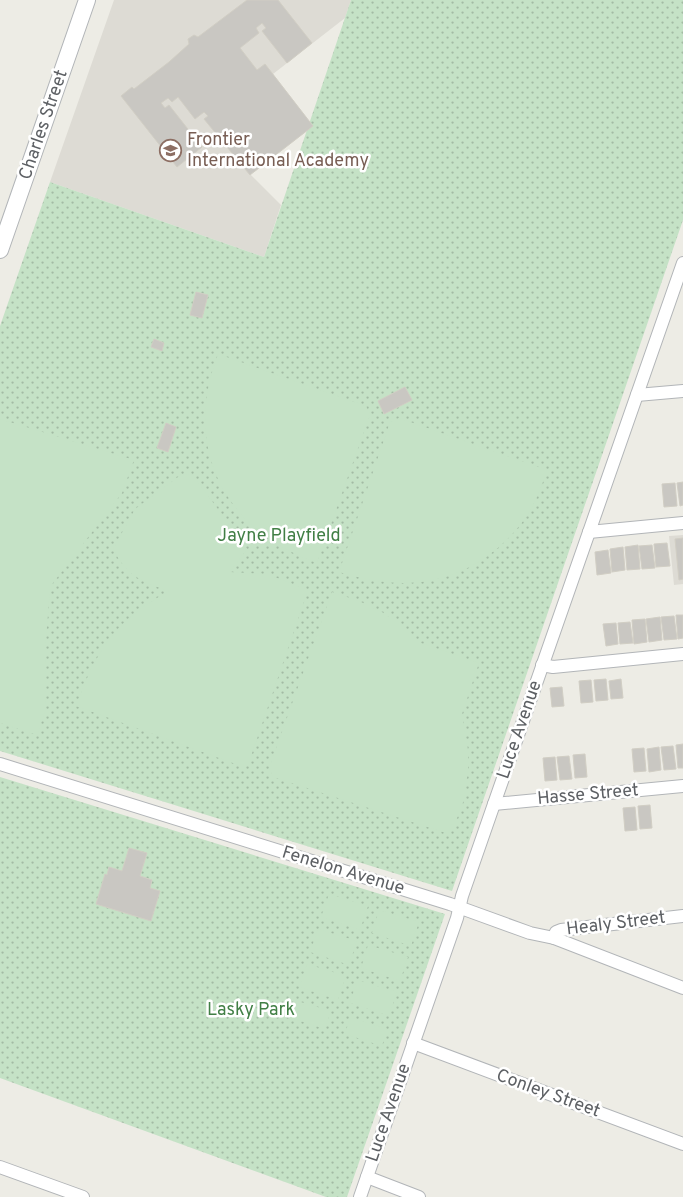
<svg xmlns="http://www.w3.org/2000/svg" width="683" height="1197" viewBox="0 0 683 1197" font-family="Overpass,sans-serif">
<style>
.education{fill:#dddbd4}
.park{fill:url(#park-dots)}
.pitch{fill:#c5e2c6}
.building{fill:#c9c7c2;stroke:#d1cec4}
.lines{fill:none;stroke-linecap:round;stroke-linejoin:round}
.minor-casing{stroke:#b2b5b8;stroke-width:14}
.tertiary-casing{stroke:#b2b5b8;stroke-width:18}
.minor{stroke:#fff;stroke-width:12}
.tertiary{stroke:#fff;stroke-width:16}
.labels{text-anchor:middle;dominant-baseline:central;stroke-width:5;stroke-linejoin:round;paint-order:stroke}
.street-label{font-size:18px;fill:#5d6064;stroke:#fff}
.education-label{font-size:18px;fill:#785e54;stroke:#fff;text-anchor:start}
.park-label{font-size:18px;fill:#417f45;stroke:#fff}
</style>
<defs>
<pattern id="park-dots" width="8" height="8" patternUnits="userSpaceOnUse" patternTransform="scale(1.25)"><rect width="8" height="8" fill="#c5e2c6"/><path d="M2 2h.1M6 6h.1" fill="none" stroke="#a3bba4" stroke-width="1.8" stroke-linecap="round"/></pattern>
</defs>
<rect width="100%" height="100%" fill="#edece5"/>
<g class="education">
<polygon points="114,0 351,0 345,18 273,74 313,126 250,174 281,205 264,257 50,182"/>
<polygon points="683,535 683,584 674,585 669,536"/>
</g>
<g class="park">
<polygon points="351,0 683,0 683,220 452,891 0,751 0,326 50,182 264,257"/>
<polygon points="0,777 445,914 347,1197 326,1197 0,1078"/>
</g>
<g class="pitch">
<path d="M 218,354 L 366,406 L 370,415 L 317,563 C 224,530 182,448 218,354 Z"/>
<path d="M 399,418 L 547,470 C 543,482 539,494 533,505 C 524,523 509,539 494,551 C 446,589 394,589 339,572 L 390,422 Z"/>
<polygon points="0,419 134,460 122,493 50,587 45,653 46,708 37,735 0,723"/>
<path d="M 182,474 L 193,475 L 247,549 L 230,572 L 267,574 L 308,590 L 249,762 L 241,766 L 76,706 C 97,649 115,621 169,591 C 142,582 127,576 113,549 L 135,509 Z"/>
<polygon points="332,592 359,601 382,612 402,626 421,643 479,663 462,714 468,750 468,772 462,808 449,834 273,777 269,768"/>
<polygon points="329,894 368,906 360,930 321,917"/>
<polygon points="379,910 419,922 411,946 372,933"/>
<polygon points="318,929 357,941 349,965 310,952"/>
<polygon points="368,945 408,957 400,981 361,968"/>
<polygon points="307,964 346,976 338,1000 299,987"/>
<polygon points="357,980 397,992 389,1016 350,1003"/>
<polygon points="294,1000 331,1011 325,1029 288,1017"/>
<polygon points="350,1017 387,1029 382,1046 345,1034"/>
</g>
<g class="building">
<polygon points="247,0 278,0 312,43 287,63 262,31 266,28 262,23 256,28 259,33 240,48 257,70 265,64 313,126 250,175 204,119 208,116 204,112 195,119 178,97 172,102 168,98 161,103 165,108 169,105 202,147 177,167 121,96 132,87 134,89 169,62 189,44 188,39 194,35 198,37"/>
<polygon points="196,292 208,295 202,318 190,315"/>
<polygon points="154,339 164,343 162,351 151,347"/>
<polygon points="405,387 412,400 384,414 378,401"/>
<polygon points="166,423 176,427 168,452 157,448"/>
<polygon points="683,482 683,505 680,506 677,483"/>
<polygon points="675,483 677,506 664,507 662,484"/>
<polygon points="683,538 683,579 679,580 675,539"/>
<polygon points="667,543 670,566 656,567 654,544"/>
<polygon points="638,545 640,569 627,570 625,547"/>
<polygon points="652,545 655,568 642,569 639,546"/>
<polygon points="623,547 625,570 612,572 610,549"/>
<polygon points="608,550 611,573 597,575 595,552"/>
<polygon points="676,615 683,615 683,638 678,639"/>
<polygon points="674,616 677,639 664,640 661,617"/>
<polygon points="660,617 662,640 649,642 646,619"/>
<polygon points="645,619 647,642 634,644 632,620"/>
<polygon points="630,622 633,643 620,644 618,623"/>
<polygon points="616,623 618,644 606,646 603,624"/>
<polygon points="606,679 608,700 596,701 594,680"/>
<polygon points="621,679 623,698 611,699 609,681"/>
<polygon points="591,680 593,702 581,703 579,681"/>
<polygon points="562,687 564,706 552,707 550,688"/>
<polygon points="683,744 683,768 678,768 676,745"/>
<polygon points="673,746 676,769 664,770 661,747"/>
<polygon points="659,747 661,770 649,772 647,749"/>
<polygon points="644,748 646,771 634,772 632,749"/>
<polygon points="585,754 587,777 575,778 573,755"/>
<polygon points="569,756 572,779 560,780 557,757"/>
<polygon points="555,757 557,780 545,781 543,758"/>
<polygon points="650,805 652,828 640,829 638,806"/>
<polygon points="635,807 637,830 625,831 623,808"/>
<polygon points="129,848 147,853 140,876 152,880 150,888 160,891 151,921 96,904 105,874 107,875 109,867 122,871"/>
</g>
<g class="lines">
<defs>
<g id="minor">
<polyline points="637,395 683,391"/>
<polyline points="589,532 683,523"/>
<polyline points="542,665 553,667 683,654"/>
<polyline points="0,764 450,904 530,933 554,938 683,988"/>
<polyline points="494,804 683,786"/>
<polyline points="554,938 556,932 561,930 683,916"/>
<polyline points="413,1043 683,1144"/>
<polyline points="0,1167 83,1197"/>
<polyline points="367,1177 419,1197"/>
<polyline points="360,1197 457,918 462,896 494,804 683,263"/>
</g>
<polyline id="tertiary" points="0,250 87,0"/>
</defs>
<use href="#minor" class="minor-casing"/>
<use href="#tertiary" class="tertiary-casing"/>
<use href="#minor" class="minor"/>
<use href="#tertiary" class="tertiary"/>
</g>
<defs>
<symbol id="school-ring" viewBox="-11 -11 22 22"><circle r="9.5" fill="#fff" stroke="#8d6e63" stroke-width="1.5"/><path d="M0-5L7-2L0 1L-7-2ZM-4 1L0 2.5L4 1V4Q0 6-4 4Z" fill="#8d6e63"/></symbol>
</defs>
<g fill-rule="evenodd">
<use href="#school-ring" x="158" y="138" width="25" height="25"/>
</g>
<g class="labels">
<g class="street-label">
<text transform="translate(44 125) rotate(-71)">Charles Street</text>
<text transform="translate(520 730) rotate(-71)">Luce Avenue</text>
<text transform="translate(588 795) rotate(-5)">Hasse Street</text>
<text transform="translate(343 871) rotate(17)">Fenelon Avenue</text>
<text transform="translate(616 924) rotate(-7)">Healy Street</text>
<text transform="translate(548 1094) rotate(20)">Conley Street</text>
<text transform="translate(389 1113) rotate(-71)">Luce Avenue</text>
</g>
<g class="education-label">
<text x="187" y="140">Frontier<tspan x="187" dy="21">International Academy</tspan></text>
</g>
<g class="park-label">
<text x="279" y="536">Jayne Playfield</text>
<text x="251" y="1010">Lasky Park</text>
</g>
</g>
</svg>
